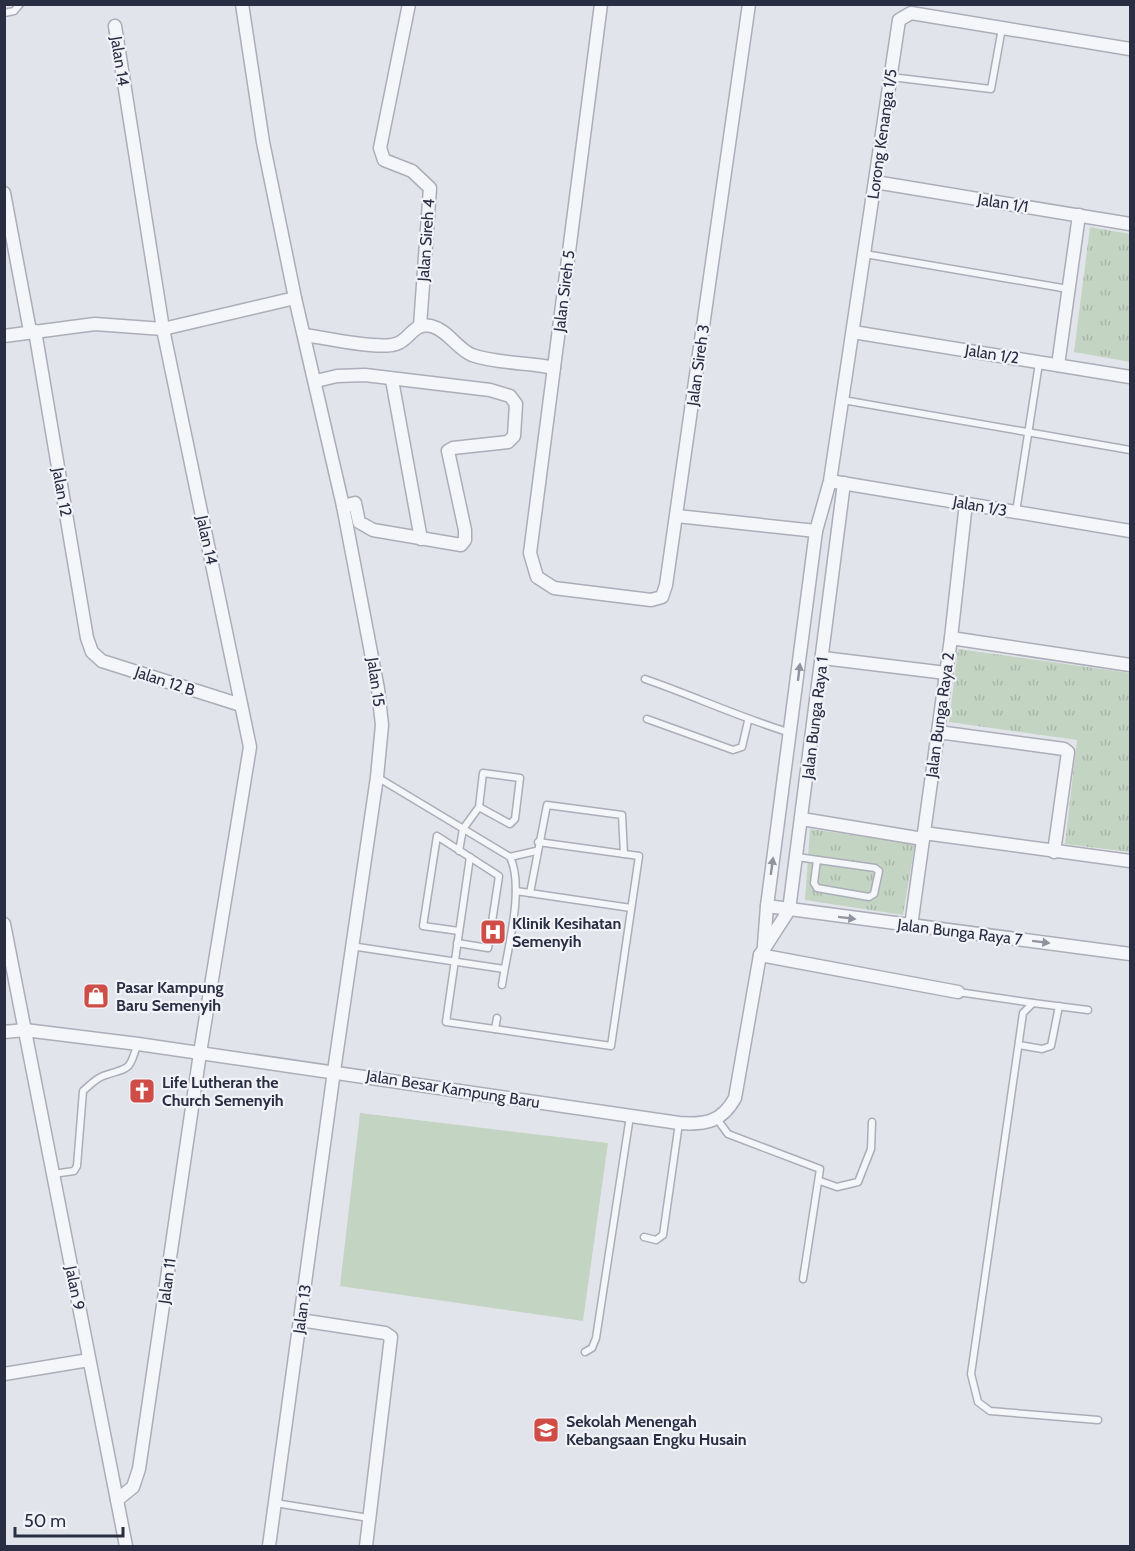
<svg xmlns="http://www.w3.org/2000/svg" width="1135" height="1551" viewBox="0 0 1135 1551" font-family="Cabin,sans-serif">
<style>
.grass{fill:url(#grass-tufts)}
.pitch{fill:#c4d4c3}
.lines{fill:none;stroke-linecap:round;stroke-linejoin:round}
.lane-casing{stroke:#abadb9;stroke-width:9}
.street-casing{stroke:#abadb9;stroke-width:15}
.lane{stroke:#f5f6f9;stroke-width:6}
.street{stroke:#f5f6f9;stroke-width:12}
.oneway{fill:#90929e}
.labels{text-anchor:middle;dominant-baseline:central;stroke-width:4.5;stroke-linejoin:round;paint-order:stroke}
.street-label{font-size:16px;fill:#2a2e43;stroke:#f2f3f8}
.poi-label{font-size:16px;font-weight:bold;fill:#2a2e43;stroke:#f2f3f8;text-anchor:start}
</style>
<defs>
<pattern id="grass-tufts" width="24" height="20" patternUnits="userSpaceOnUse" patternTransform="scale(1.5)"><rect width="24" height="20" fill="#c4d4c3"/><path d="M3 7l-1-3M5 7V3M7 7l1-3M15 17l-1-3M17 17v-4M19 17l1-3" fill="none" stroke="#a9b6a9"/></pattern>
</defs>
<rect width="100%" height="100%" fill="#e2e4eb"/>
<g class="grass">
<polygon points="1090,227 1130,234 1130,362 1074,352"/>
<polygon points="958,649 1130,673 1130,852 1065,844 1077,740 949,722"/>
<polygon points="810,829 915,844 903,915 805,900"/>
</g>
<polygon class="pitch" points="360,1113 608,1143 583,1321 340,1286"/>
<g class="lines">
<defs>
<g id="lane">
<polyline points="4,13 14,11 20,4"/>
<polyline points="891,77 991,89 1002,28"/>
<polyline points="865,254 1068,289"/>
<polyline points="843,400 1130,450"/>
<polyline points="1016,512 1039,363"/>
<path d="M 645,679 C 694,696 741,718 791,733"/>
<polyline points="647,719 733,750 742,747 748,721"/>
<path d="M 377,777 L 510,857 C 525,888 507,950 502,985"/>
<polyline points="459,851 463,829 479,807 510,824 515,819 520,778 483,773 479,807"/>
<polyline points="470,857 446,1022 611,1046 639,856 538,842"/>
<polyline points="510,857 536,851"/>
<polyline points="797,857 875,868 879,871 874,894 869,897 817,888 814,883 817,860"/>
<polyline points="516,891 631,908"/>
<polyline points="530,893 547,805 622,815 624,854"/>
<polyline points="457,943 488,948 499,876 437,836 423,926 459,931"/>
<polyline points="351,946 504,969"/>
<polyline points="958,992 1033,1003"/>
<polyline points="1088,1010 1033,1003 1023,1013 971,1374 978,1402 990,1411 1098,1420"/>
<polyline points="495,1029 497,1018"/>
<polyline points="1019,1045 1042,1049 1051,1046 1059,1006"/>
<polyline points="717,1119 728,1134 820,1169 803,1279"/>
<path d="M 53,1174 L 74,1171 L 77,1166 L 83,1091 C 89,1086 95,1079 103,1076 C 128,1067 129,1073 137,1045"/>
<polyline points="820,1181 837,1187 858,1182 871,1149 872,1122"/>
<polyline points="644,1237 656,1240 663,1235 679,1123"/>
<polyline points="585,1352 592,1348 596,1338 630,1116"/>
<polyline points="275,1503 369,1518"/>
</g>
<g id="street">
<polyline points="242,4 263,142 295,298 343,506 378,689 382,725 377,777 334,1071 269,1546"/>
<polyline points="409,4 380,148 384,160 412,171 430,188 420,326"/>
<polyline points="601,4 530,553 537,577 554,588 651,600 662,597 666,585 749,4"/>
<polyline points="115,26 163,329 250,747 200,1053 139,1469 133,1487 117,1500"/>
<polyline points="875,182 1130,224"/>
<polyline points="4,193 30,331"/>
<polyline points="35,331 87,638 92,652 102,661 241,705"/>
<polyline points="853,332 1130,377"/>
<path d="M 305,335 C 325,338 379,350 396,344 C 410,340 413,322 431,326 C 448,330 457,349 472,355 C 497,364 528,362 554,368"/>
<polyline points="4,336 95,324 163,329 295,298"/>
<polyline points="1058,365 1079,215"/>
<polyline points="392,380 421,539"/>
<polyline points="316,381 337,376 365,375 490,390 510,396 516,404 514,436 508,442 453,448 448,451 465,530 465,540 461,545 373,530 359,522 355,503 343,506"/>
<polyline points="836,482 1130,531"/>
<polyline points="677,516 816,531"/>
<polyline points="951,638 1130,665"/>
<polyline points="823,658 946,673"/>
<polyline points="938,732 1064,749 1068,752 1054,852"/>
<polyline points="802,819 923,839"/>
<polyline points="924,833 1130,861"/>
<polyline points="767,906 1130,954"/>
<polyline points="4,924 126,1546"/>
<polyline points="911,926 951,638 966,503"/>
<polyline points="764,945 767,906 816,531 830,481 899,20 911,13 1130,49"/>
<polyline points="760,955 958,992"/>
<path d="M 4,1032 L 25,1030 L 138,1044 L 679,1123 C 705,1125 722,1122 735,1098 L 760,955 L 789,910 L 844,483"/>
<polyline points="300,1320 385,1333 391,1337 366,1546"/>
<polyline points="4,1374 89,1360"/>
</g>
</defs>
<use href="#lane" class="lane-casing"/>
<use href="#street" class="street-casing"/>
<use href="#lane" class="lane"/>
<use href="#street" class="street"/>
</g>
<defs><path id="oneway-solid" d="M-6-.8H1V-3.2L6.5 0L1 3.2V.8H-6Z" transform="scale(1.5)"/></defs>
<g class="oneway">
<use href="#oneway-solid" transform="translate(799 672) rotate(-83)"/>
<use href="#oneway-solid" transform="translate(772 866) rotate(-82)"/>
<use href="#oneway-solid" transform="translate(847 918) rotate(7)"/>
<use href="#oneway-solid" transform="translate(1041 942) rotate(7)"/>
</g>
<defs>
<symbol id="hospital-square" viewBox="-11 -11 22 22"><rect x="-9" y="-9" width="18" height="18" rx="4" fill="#cf4c47" stroke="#f2f3f8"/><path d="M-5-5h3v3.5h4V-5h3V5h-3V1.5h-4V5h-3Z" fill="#fff"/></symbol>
<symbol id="shop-square" viewBox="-11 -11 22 22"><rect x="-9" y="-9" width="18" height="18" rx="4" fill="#cf4c47" stroke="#f2f3f8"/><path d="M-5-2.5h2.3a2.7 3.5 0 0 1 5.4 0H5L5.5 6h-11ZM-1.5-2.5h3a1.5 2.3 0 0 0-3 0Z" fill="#fff"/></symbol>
<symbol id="church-square" viewBox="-11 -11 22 22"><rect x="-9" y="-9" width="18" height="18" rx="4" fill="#cf4c47" stroke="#f2f3f8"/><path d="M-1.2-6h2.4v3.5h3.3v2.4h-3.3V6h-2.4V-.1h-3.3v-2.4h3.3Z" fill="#fff"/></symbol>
<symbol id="school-square" viewBox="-11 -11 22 22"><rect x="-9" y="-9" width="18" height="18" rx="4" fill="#cf4c47" stroke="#f2f3f8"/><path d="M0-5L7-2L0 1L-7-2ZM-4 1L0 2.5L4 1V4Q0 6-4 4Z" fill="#fff"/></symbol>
</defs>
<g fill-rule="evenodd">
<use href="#hospital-square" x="478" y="917" width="30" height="30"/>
<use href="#shop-square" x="81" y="981" width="30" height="30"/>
<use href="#church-square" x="127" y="1076" width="30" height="30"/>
<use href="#school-square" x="531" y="1415" width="30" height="30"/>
</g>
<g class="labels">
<g class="street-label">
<text transform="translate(120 61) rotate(81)">Jalan 14</text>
<text transform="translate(882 134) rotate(-82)">Lorong Kenanga 1/5</text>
<text transform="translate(1003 203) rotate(9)">Jalan 1/1</text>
<text transform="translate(426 240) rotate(-86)">Jalan Sireh 4</text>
<text transform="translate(564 291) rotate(-83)">Jalan Sireh 5</text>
<text transform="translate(992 354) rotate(9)">Jalan 1/2</text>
<text transform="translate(698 365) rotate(-82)">Jalan Sireh 3</text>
<text transform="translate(62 492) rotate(80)">Jalan 12</text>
<text transform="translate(980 506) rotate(10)">Jalan 1/3</text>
<text transform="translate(207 540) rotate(78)">Jalan 14</text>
<text transform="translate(165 681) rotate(18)">Jalan 12 B</text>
<text transform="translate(376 682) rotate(82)">Jalan 15</text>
<text transform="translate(940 715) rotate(-82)">Jalan Bunga Raya 2</text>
<text transform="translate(815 718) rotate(-83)">Jalan Bunga Raya 1</text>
<text transform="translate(960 932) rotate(7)">Jalan Bunga Raya 7</text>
<text transform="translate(453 1089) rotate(9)">Jalan Besar Kampung Baru</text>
<text transform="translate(167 1281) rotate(-82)">Jalan 11</text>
<text transform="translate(75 1288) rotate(79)">Jalan 9</text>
<text transform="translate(302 1309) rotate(-82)">Jalan 13</text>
</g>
<g class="poi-label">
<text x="512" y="923">Klinik Kesihatan<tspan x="512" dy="18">Semenyih</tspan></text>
<text x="116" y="987">Pasar Kampung<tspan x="116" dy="18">Baru Semenyih</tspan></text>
<text x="162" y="1082">Life Lutheran the<tspan x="162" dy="18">Church Semenyih</tspan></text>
<text x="566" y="1421">Sekolah Menengah<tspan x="566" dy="18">Kebangsaan Engku Husain</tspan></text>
</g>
</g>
<rect width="1135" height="1551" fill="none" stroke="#2a2e43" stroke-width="12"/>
<path d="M15 1527v9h108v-9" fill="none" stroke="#2a2e43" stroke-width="3"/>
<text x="24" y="1527" font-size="18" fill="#2a2e43" stroke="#f2f3f8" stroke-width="4.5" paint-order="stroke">50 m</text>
</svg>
